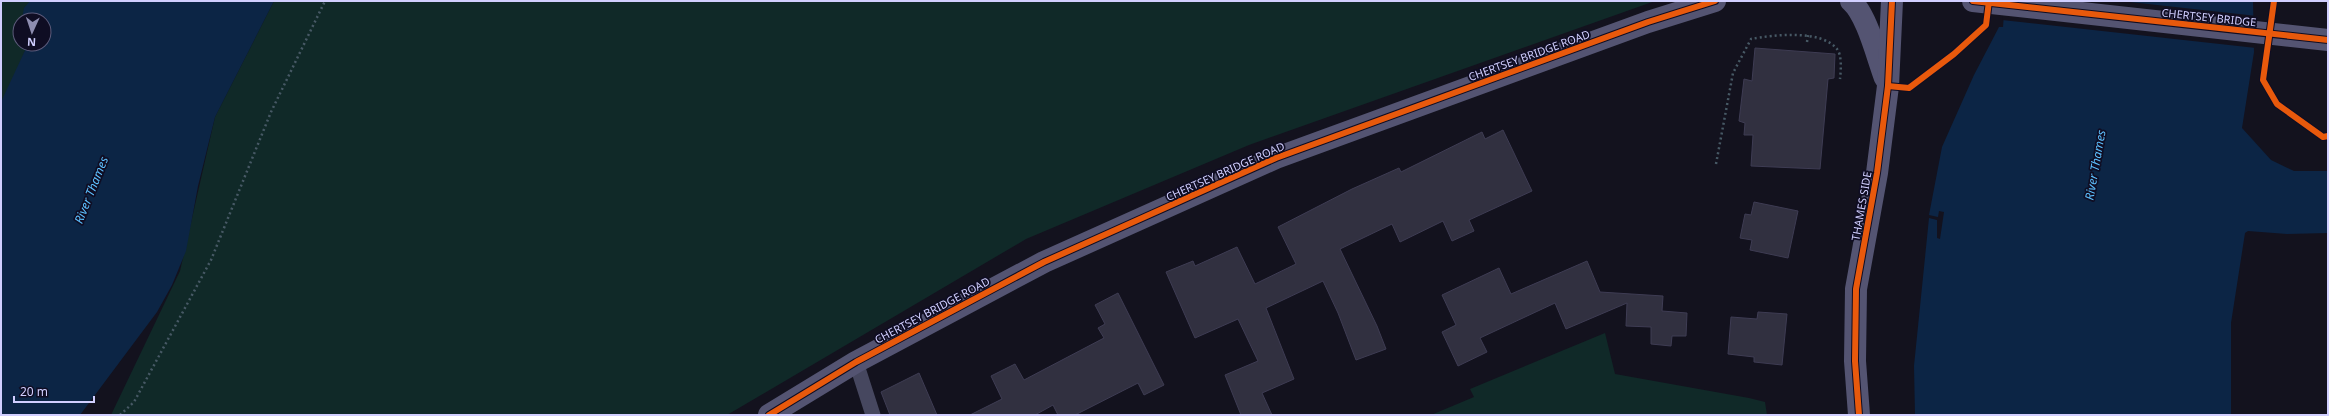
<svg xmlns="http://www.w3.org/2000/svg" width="2329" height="416" viewBox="0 0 2329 416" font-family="'Noto Sans',sans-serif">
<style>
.green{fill:#102928}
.water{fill:#0c2545}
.pier{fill:#13121e}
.building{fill:#313040;stroke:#3e3c53}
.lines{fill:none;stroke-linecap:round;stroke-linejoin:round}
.path{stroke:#475965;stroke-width:2.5;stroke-dasharray:2 3;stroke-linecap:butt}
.lane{stroke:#46475f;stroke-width:15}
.secondary{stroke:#545472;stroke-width:22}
.cycleway-casing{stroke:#0f0d23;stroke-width:8}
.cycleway{stroke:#e8590c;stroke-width:6}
.labels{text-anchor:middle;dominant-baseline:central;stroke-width:3.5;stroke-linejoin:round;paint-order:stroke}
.street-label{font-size:11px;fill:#d1cfff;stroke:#0f0d23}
.water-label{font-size:12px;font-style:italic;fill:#5dc0ff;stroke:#0f0d23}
</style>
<rect width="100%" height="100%" fill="#13121e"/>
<g class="green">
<polygon points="1,1 32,1 32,20 20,20 20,44 28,44 1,108"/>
<polygon points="274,1 1655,1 1249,145 1026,239 727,415 111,415 180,271 215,117"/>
<polygon points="1605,333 1615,374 1749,398 1765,402 1767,415 1431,415 1474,397 1470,389"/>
</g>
<g class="water">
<polygon points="30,1 274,1 215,117 198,186 186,251 172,285 157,312 80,415 1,415 1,102 28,44 44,44 44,20 22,19 24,8"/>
<polygon points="2005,1 2253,1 2254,52 2242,128 2271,160 2294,171 2328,171 2328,233 2287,234 2248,231 2245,233 2231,323 2231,415 1915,415 1914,366 1929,218 1937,220 1937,238 1940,239 1944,212 1939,211 1938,217 1929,215 1942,147 1974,75 1999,27 2003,27"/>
</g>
<polygon class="pier" points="2003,1 2121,1 2257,16 2256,48 2002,20"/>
<g class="building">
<polygon points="1755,48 1835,54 1834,78 1828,79 1820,169 1751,166 1753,135 1744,135 1745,123 1739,121 1744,79 1752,81"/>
<polygon points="1503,130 1532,191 1469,220 1474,231 1452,241 1443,221 1400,242 1392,224 1340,249 1377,326 1386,349 1356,360 1338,313 1323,281 1266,308 1294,379 1262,393 1272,415 1241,415 1225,375 1258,361 1238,319 1195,338 1166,272 1193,261 1195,266 1237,247 1255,284 1296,264 1278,227 1352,189 1399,168 1401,172 1482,132 1485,139"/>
<polygon points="1754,202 1798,211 1788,258 1750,250 1752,240 1740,238 1745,214 1751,215"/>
<polygon points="1587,261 1600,292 1663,296 1662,311 1687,313 1686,336 1672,336 1671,346 1651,344 1651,327 1626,326 1627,303 1566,329 1555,303 1480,338 1487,352 1458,366 1442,332 1456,325 1442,295 1499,268 1511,294"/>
<polygon points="1118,293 1164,385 1144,395 1138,383 1075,415 1058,415 1053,405 1035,415 970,415 1002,399 991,376 1015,364 1024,380 1104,338 1098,328 1105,324 1095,305"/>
<polygon points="1758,312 1787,314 1782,365 1754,362 1754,357 1728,354 1731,317 1757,319"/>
<polygon points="919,373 937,415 890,415 881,392"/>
</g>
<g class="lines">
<g class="path">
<polyline points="1807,42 1808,35"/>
<path d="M 1716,164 L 1733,73 L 1751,39 C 1773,35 1821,29 1837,49 C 1842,55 1841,70 1840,79"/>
<polyline points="120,415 134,402 211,260 271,112 325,1"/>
</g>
<polyline class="lane" points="856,362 873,415"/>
<g class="secondary">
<path d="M 1851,1 C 1867,15 1877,57 1885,78"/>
<polyline points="1973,1 2328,40"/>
<polyline points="769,415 856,362 1044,262 1276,158 1648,22 1715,1"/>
<polyline points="1859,415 1855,361 1856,289 1877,173 1888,86 1892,1"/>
</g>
<defs>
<g id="cycleway">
<polyline points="1973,1 2328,40"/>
<polyline points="2274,1 2263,80 2277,104 2323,137 2328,136"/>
<polyline points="1888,86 1909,88 1954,54 1986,25 1989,1"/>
<polyline points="769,415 856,362 1044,262 1276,158 1648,22 1715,1"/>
<polyline points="1859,415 1855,361 1856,289 1877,173 1888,86 1892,1"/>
</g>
</defs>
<use href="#cycleway" class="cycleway-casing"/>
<use href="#cycleway" class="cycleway"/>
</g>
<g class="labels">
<g class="street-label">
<text transform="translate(2209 17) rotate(6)">CHERTSEY BRIDGE</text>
<text transform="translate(1529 55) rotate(-20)">CHERTSEY BRIDGE ROAD</text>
<text transform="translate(1225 171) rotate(-24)">CHERTSEY BRIDGE ROAD</text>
<text transform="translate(1861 206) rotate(-80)">THAMES SIDE</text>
<text transform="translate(932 310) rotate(-28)">CHERTSEY BRIDGE ROAD</text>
</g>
<g class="water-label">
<text transform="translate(2095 165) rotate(-80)">River Thames</text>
<text transform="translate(91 190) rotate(-68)">River Thames</text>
</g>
</g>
<rect width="2329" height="416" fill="none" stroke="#d1cfff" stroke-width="4"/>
<g transform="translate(32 32) rotate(183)"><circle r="19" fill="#0f0d23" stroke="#5d5b7b"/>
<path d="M0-3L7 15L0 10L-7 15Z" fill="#8e8db0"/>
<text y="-6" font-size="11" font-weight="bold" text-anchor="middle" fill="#d1cfff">N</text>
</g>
<path d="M14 396v6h80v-6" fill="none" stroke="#d1cfff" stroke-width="2"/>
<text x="20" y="396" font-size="12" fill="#d1cfff" stroke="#0f0d23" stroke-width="3" paint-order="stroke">20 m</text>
</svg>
